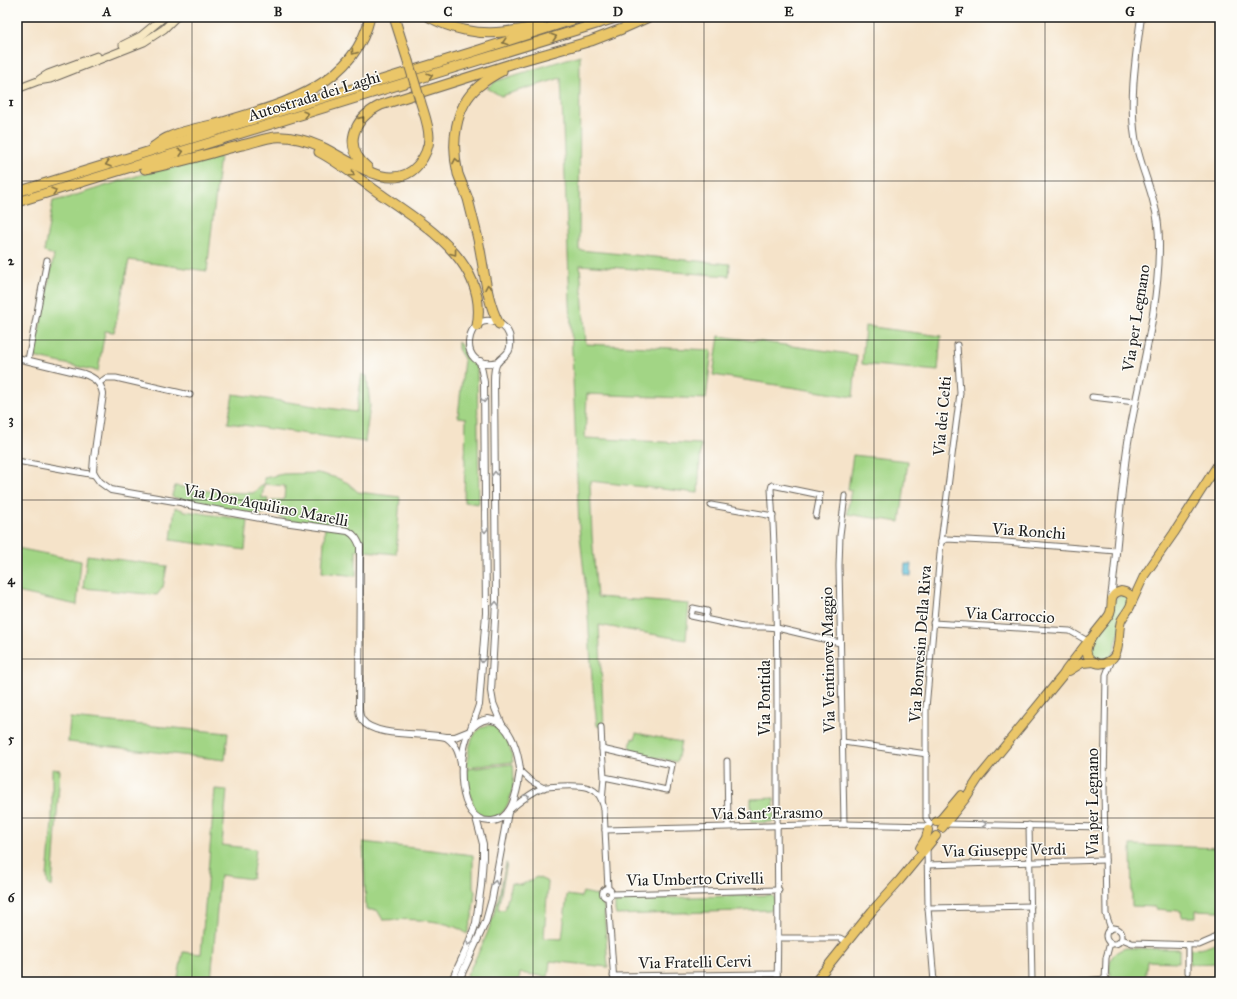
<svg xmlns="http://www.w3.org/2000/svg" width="1237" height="999" viewBox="0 0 1237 999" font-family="'IM FELL Great Primer',serif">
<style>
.green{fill:#a2d585;stroke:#5f7850}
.water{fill:#59bdd8;stroke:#3a6c7a}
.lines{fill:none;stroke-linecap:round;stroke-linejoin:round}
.minor-casing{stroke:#686259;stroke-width:7}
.tertiary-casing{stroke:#686259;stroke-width:8}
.secondary-casing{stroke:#686259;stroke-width:9}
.primary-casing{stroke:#686259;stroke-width:10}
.motorway-casing{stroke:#686259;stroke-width:11}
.minor{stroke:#fff;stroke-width:5}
.tertiary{stroke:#fff;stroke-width:6}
.secondary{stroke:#f7e8c3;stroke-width:7}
.primary{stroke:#eac669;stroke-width:8}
.motorway{stroke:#eac669;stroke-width:9}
.motorway-bridge-casing{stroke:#686259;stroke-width:11;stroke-linecap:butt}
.motorway-bridge{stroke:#eac669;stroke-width:9}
.oneway{stroke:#837142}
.oneway2{stroke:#999}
.grid{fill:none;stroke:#1c1c1c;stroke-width:1;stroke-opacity:0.55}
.labels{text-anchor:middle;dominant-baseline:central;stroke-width:3;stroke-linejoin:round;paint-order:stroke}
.street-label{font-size:16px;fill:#1c1c1c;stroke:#fdfcf7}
.neatline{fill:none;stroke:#1c1c1c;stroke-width:1.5}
.grid-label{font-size:13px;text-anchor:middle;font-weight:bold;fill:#1c1c1c}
</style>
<rect width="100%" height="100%" fill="#fdfcf7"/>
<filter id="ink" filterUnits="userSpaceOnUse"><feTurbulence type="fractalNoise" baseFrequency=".025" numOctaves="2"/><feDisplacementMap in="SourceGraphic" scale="8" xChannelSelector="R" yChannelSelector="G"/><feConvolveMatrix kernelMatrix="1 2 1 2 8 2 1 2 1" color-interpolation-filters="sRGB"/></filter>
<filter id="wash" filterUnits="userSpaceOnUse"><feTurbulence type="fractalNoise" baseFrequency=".012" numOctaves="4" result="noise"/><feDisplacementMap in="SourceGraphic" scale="16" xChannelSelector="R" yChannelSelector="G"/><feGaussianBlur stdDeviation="0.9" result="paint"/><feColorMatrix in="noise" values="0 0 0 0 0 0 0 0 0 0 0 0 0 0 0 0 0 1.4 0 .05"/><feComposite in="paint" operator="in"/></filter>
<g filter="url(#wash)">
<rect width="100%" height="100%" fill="#f5e3c9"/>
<g class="green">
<polygon points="580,55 579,250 730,264 729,276 580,265 586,344 712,350 706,399 587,394 585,438 701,444 698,493 590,481 592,535 597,597 689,604 686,640 599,625 604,727 597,726 592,679 587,600 579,527 561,78 501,96 487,88 496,81"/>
<polygon points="220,156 207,271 129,260 114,332 105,331 98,371 34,357 54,255 44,252 53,201 67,198 149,172 193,164"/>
<polygon points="865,326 941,336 938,371 862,364"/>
<polygon points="719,336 857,355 853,397 713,375"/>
<polygon points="458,342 461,345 466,358 477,368 479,504 464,502 466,418 458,417 464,359 458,349"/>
<polygon points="362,374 367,376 370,406 365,442 228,423 233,394 356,412"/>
<polygon points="853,455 908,461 900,522 847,514 851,490 848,489"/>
<path d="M 318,473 L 337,478 L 348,483 L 358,492 L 400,497 L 396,554 L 356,550 L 356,576 L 322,572 L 325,526 C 315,524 287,522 280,517 C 275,513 272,506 272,500 L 284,500 L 285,486 L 264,484 L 262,498 L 268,499 L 266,513 L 257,515 L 172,497 L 172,495 L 175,486 L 215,492 L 253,493 L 264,484 L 264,478 L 283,474 Z"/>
<polygon points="175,507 185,511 248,520 245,550 171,540"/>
<polygon points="17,548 81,561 77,605 17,592"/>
<polygon points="87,555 167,566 163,587 157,595 83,588"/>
<polygon points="1121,595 1125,596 1129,599 1113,654 1105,661 1095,659 1090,653 1090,645 1115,600 1117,597"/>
<polygon points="70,718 228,733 225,760 68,742"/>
<path d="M 488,725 C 507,725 510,747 513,762 L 467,767 C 468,752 470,729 488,725 Z"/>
<polygon points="636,733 681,742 677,762 629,752 632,738 635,739"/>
<path d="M 513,764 C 515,779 513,797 505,809 C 499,820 484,821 477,811 C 474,807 472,802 471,797 C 468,788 466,779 467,769 Z"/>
<polygon points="52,769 60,770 52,887 48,885 47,876 52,823"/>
<polygon points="215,789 227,790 222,845 256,849 252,879 220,875 211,981 219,982 177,982 183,952 201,954"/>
<polygon points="774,798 774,820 772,822 751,823 751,799"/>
<path d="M 363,842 L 473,855 L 473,887 L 475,892 L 472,918 L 467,934 C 448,918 407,919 383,920 L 377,910 L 366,910 Z"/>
<polygon points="1131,845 1220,848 1220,911 1196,910 1196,917 1182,917 1181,911 1155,909 1155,907 1132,906"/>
<path d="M 506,863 L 507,863 L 498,909 L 505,910 L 511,883 L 521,885 L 537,877 L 548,882 L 544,938 L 562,939 L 567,895 L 581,897 L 583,892 C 596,895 602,894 604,909 L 608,967 L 550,961 L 548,977 L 520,973 L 519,982 L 464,982 C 471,966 480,951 487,934 C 496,911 501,887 506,863 Z"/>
<polygon points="771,895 775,898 775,905 772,909 770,910 616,915 615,910 615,901 617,899"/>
<path d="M 1220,940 L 1220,963 L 1189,964 L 1190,949 C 1201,948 1210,946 1220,940 Z"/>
<path d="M 1126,948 L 1179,949 L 1179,962 L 1147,961 L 1145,982 L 1110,982 C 1110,965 1106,954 1126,948 Z"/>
</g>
<polygon class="water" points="905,564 912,564 911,576 904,575"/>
</g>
<g filter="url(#ink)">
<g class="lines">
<defs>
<g id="minor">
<polyline points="28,360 47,260"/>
<polyline points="99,383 106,378 116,378 190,395"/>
<polyline points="1092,397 1135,402"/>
<polyline points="17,461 95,475"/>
<polyline points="711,505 773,516"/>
<polyline points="941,542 946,539 1006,542 1116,551"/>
<polyline points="705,619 707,611 693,608 691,616 742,627 766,627 777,628 840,643"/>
<polyline points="933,623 1070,631 1084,639"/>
<polyline points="601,727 602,749"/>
<polyline points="843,742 927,754"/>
<polyline points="727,761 728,826"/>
<polyline points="520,771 531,781 544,788"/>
<polyline points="602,802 604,777 602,749 672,765 667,790 604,777"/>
<path d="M 511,809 C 521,801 530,793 542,788 C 548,786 555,787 561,786 C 581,785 600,784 604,809 L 608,889"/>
<polyline points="844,824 839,566 840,535 845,496"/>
<polyline points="930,824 926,818 926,708 941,542 960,393 957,345"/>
<polyline points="945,824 1105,827"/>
<polyline points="1029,825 1032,982"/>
<polyline points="605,830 844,824 929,826"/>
<polyline points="927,847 928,908 934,982"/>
<polyline points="927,865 1105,860"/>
<circle cx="607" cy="893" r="4.5"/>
<polyline points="612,894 779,890"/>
<polyline points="608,898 614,982"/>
<polyline points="928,908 1031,906"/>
<circle cx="1114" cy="936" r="8"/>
<polyline points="1111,929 1106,914 1104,786 1106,675 1109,667 1112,660"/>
<polyline points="778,938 840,938 847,942"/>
<polyline points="1122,939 1132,943 1199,945 1213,939 1220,933"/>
<polyline points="1188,972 1188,945"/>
<polyline points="613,976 777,974"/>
<path d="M 777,982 C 779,922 777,863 777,803 C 777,698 778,594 771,489 L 772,485 L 820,495 L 816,516"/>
<polyline points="1072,982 1105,979"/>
<polyline points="1105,982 1106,958 1110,943"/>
</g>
<g id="tertiary">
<path d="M 17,358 L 84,374 C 95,378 101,383 103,394 L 94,458 L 93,471 L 95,475 L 100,482 L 111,490 L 180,502 L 189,505 L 276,521 L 348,531 C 355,535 357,539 360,546 L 359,706 C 359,711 359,716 362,720 C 374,738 425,732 446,737"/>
<path d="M 498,362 C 454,373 465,308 498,323 C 505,326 510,333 510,340 C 512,355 503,355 497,363 C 494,368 494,375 494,381 L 496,601 L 491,691 L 493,703 L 502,725"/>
<path d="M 1111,598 C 1118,546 1120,494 1128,442 C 1139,377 1159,312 1159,245 C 1159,231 1158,217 1154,204 C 1149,182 1138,160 1135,137 C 1129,98 1136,56 1141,17"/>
<path d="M 488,719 C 493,720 498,721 502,725 C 514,736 518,754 520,769 C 520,774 518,780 518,784 C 515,799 510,820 492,821 C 455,824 458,754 469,732 C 473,725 481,720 488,719 Z"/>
<path d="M 461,764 C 459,752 456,744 446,737 L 455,737 L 470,731 L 479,705 L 486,613 L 484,382 L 480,361"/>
<polyline points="451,982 467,948 476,923 481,886 483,858 483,844 476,818"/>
<polyline points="458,982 486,921 492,899 508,812"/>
</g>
<g id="secondary">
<polyline points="123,45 141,36 164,17"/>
<polyline points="40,79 48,74 97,56"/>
<polyline points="17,89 38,81 50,79 144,42 164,29 176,17"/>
</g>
<g id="primary">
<path d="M 1121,591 C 1125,592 1130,593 1131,597 C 1135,605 1124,614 1121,621 C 1117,634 1122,656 1107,662 C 1104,664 1099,664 1096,663 C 1070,651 1105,625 1110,613 C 1114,603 1107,595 1121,591 Z"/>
<polyline points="1132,602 1144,576 1174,533 1220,461"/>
<polyline points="1069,671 1082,663 1095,662"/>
<polyline points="936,822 941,819 961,795"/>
<polyline points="942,828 965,799 978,779 1063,675 1066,670 1089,640"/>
<polyline points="920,848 926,838 928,830"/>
<polyline points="815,982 872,911 899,881 936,836"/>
</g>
<g id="motorway">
<polyline points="394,17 408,61"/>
<path d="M 429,17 C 451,29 478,35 503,32 C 515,31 528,28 540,26"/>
<path d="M 153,147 C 158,144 163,139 169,137 C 181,131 202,127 216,124 C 276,106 354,88 370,17"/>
<path d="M 319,152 C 340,163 359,179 379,193 C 423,224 489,262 477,326"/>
<path d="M 368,168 C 341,146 354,118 381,105 L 517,62 L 591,41 L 622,29 L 649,17"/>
<path d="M 145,169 C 178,163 210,153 242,145 C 253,143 264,138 275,137 C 290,136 308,141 322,147 C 348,159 392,196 418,165 C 437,142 427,124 420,100"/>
<polyline points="17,192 476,51 582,17"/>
<polyline points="17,202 619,17"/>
<path d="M 499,324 C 485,298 484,264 477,235 C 474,223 471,211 468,199 C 465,191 461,182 458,174 C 451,145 454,106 479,86 C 486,80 494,75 502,71"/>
</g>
</defs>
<use href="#minor" class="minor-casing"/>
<use href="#tertiary" class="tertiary-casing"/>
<use href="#secondary" class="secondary-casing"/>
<use href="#primary" class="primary-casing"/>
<use href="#motorway" class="motorway-casing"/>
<use href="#minor" class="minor"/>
<use href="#tertiary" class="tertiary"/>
<use href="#secondary" class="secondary"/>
<use href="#primary" class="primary"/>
<use href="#motorway" class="motorway"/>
<defs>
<polyline id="motorway-bridge" points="408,61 420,100"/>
</defs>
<use href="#motorway-bridge" class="motorway-bridge-casing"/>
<use href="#motorway-bridge" class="motorway-bridge"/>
</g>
<defs><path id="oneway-chevron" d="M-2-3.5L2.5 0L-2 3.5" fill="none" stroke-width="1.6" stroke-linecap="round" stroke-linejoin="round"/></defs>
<g class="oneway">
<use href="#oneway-chevron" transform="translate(554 37) rotate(-17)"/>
<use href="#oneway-chevron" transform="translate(505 42) rotate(162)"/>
<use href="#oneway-chevron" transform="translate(354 52) rotate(126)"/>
<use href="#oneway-chevron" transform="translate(430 76) rotate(-17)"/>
<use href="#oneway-chevron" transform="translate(306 114) rotate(-17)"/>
<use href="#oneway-chevron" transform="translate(362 119) rotate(-51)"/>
<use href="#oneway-chevron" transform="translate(181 152) rotate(-17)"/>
<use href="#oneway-chevron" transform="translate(456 161) rotate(-101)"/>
<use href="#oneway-chevron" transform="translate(108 164) rotate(163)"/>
<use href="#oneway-chevron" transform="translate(352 174) rotate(35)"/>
<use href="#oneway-chevron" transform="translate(54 191) rotate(-17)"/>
<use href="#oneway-chevron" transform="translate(454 253) rotate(53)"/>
<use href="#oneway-chevron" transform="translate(488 287) rotate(-100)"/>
</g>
<g class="oneway2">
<use href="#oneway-chevron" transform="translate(484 400) rotate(90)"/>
<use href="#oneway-chevron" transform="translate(495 474) rotate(-91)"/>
<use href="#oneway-chevron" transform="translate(485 530) rotate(90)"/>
<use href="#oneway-chevron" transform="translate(496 604) rotate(-88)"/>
<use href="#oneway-chevron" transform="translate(482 660) rotate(94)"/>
<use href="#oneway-chevron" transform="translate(527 797) rotate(-35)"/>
<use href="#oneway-chevron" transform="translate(984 824) rotate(1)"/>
<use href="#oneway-chevron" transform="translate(495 883) rotate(-79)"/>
<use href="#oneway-chevron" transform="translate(469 943) rotate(110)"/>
</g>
</g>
<path class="grid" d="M 192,17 L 192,982M 363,17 L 363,982M 533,17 L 533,982M 704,17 L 704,982M 874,17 L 874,982M 1045,17 L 1045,982M 17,181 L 1220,181M 17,340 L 1220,340M 17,500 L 1220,500M 17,659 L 1220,659M 17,818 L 1220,818"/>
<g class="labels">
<g class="street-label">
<text transform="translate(314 96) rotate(-17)">Autostrada dei Laghi</text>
<text transform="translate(1136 318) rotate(-81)">Via per Legnano</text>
<text transform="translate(942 416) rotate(-85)">Via dei Celti</text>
<text transform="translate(266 505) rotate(11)">Via Don Aquilino Marelli</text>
<text transform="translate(1029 531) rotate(4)">Via Ronchi</text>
<text transform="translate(1010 615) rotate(3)">Via Carroccio</text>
<text transform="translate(920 644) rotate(-86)">Via Bonvesin Della Riva</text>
<text transform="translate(828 660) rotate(-91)">Via Ventinove Maggio</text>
<text transform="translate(764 698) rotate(-90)">Via Pontida</text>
<text transform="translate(1092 802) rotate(-90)">Via per Legnano</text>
<text transform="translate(767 813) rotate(-1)">Via Sant'Erasmo</text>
<text transform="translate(1004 850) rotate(-1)">Via Giuseppe Verdi</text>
<text transform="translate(695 879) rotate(-1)">Via Umberto Crivelli</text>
<text transform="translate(695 962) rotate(-1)">Via Fratelli Cervi</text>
</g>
</g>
<rect width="1237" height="999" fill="none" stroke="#fdfcf7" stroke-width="44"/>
<rect x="22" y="22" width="1193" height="955" class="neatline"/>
<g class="grid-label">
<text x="107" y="16">A</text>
<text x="278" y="16">B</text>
<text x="448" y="16">C</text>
<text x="618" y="16">D</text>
<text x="789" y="16">E</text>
<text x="959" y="16">F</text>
<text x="1130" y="16">G</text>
<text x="11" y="106">1</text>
<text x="11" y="265">2</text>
<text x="11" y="424">3</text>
<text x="11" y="584">4</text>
<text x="11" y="743">5</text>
<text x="11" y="902">6</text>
</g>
</svg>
